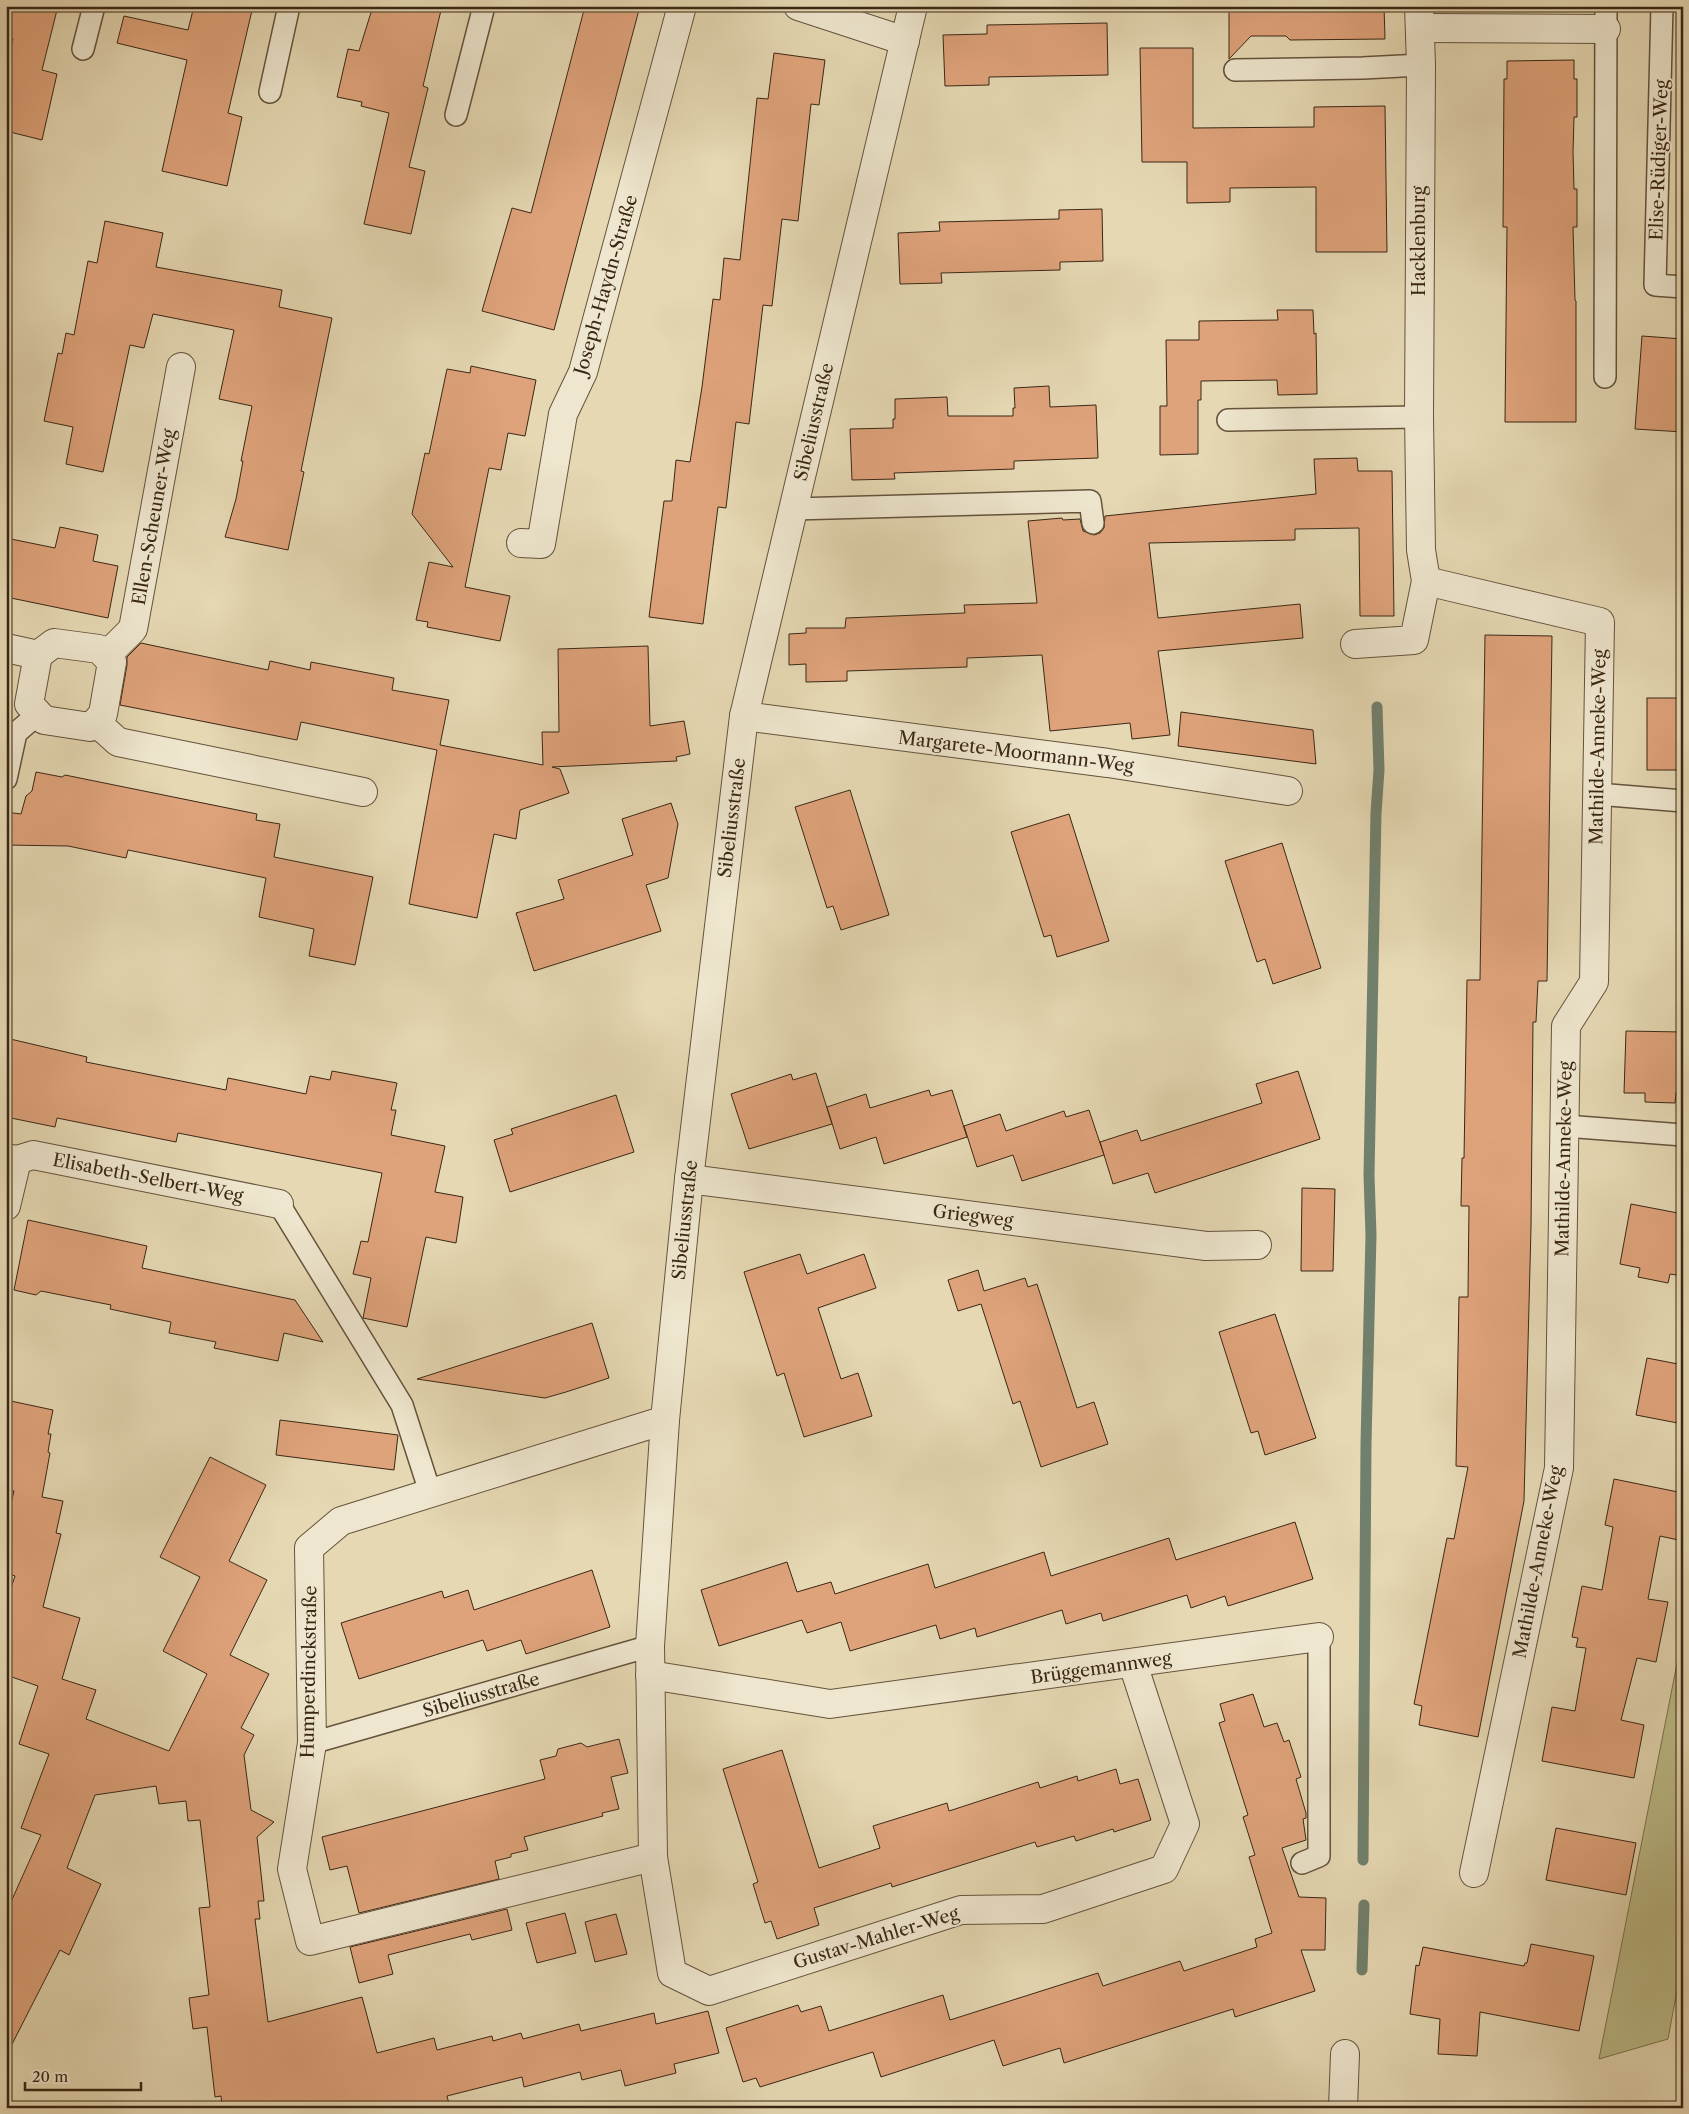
<svg xmlns="http://www.w3.org/2000/svg" width="1689" height="2114" viewBox="0 0 1689 2114" font-family="'Libre Caslon Text',serif">
<style>
.green{fill:#bcbc88;stroke:#7b724e}
.lines{fill:none;stroke-linecap:round;stroke-linejoin:round}
.stream{stroke:#71806d;stroke-width:11}
.building{fill:#dfa37b;stroke:#3a2715}
.lane-casing{stroke:#65533c;stroke-width:24}
.street-casing{stroke:#65533c;stroke-width:30}
.lane{stroke:#eee6ce;stroke-width:21}
.street{stroke:#eee6ce;stroke-width:28}
.labels{text-anchor:middle;dominant-baseline:central;stroke-width:4;stroke-linejoin:round;paint-order:stroke}
.street-label{font-size:18px;fill:#3a2715;stroke:#eee6ce}
</style>
<rect width="100%" height="100%" fill="#e5d8b3"/>
<filter id="stains"><feTurbulence type="fractalNoise" baseFrequency=".004" numOctaves="4"/><feColorMatrix values="0 0 0 0 .2 0 0 0 0 .09 0 0 0 0 .02 0 0 0 .5 -.17"/></filter>
<radialGradient id="worn" r=".72"><stop offset=".6" stop-color="#630" stop-opacity="0"/><stop offset="1" stop-color="#630" stop-opacity=".3"/></radialGradient>
<polygon class="green" points="1683,1633 1683,1958 1668,2039 1599,2059"/>
<g class="lines">
<g class="stream">
<polyline points="1363,1860 1366,1444 1371,1235 1369,1175 1376,813 1379,770 1377,707"/>
<polyline points="1362,1970 1364,1905"/>
</g>
</g>
<g class="building">
<polygon points="6,6 58,6 42,70 57,74 42,140 6,131 6,66 13,39 6,37"/>
<polygon points="194,6 253,6 228,113 242,117 227,186 162,171 187,60 117,43 124,16 188,30"/>
<polygon points="373,6 442,6 423,86 428,88 409,167 425,171 411,234 364,224 389,113 361,106 362,102 337,97 348,49 359,51"/>
<polygon points="585,6 640,6 554,330 482,311 512,208 531,213"/>
<polygon points="1229,6 1384,6 1385,39 1290,40 1286,36 1251,36 1229,59"/>
<polygon points="1107,23 1108,75 989,77 989,85 945,86 943,35 987,34 987,25"/>
<polygon points="1140,48 1193,48 1193,128 1314,127 1314,107 1385,106 1387,252 1316,252 1316,187 1230,188 1230,202 1187,203 1187,162 1142,162"/>
<polygon points="774,53 825,60 819,105 811,104 798,221 782,219 772,306 763,305 749,424 736,422 726,508 718,507 703,624 649,617 664,501 672,501 676,460 690,462 702,387 713,299 720,300 724,258 740,260 757,98 768,99"/>
<polygon points="1574,60 1574,79 1577,79 1577,117 1574,117 1573,152 1574,189 1577,189 1577,227 1573,227 1575,300 1576,301 1576,422 1505,422 1507,227 1503,227 1504,79 1507,79 1507,61"/>
<polygon points="1102,209 1103,261 1060,262 1060,270 941,273 942,283 900,284 898,233 940,231 939,222 1059,219 1059,210"/>
<polygon points="105,221 163,233 156,267 282,290 279,307 332,318 301,471 304,472 288,550 225,537 236,499 243,461 241,461 252,406 219,399 234,330 153,314 144,348 130,345 103,472 66,464 73,427 44,421 58,353 62,354 66,333 74,335 88,261 97,263"/>
<polygon points="1277,310 1313,310 1314,334 1316,333 1317,394 1278,395 1277,380 1201,381 1201,400 1198,400 1198,454 1160,455 1160,406 1167,406 1166,340 1199,340 1199,321 1278,320"/>
<polygon points="1642,336 1683,339 1683,432 1635,429"/>
<polygon points="471,366 536,380 525,436 508,433 501,470 489,468 465,587 510,596 500,641 427,627 428,622 416,620 429,562 453,567 412,514 425,453 429,454 447,369 470,373"/>
<polygon points="1049,386 1050,407 1096,405 1098,458 1014,461 1014,469 894,473 895,479 852,480 850,429 893,428 893,419 895,419 895,399 947,397 948,416 1013,416 1013,408 1015,408 1014,388"/>
<polygon points="1357,458 1358,471 1392,471 1394,616 1360,616 1359,528 1295,529 1295,540 1149,543 1158,618 1300,604 1303,638 1158,651 1170,735 1132,739 1130,723 1050,731 1042,655 967,658 967,667 847,671 847,681 806,682 806,664 789,665 789,634 806,633 806,628 845,628 846,618 965,613 964,605 1037,603 1028,521 1062,518 1063,520 1080,519 1083,531 1094,535 1100,533 1104,528 1105,516 1316,494 1314,459"/>
<polygon points="60,527 98,535 93,561 118,566 108,618 6,597 6,538 55,548"/>
<polygon points="1485,635 1552,636 1547,981 1538,981 1536,1022 1533,1022 1531,1227 1524,1501 1478,1737 1419,1725 1422,1706 1414,1704 1447,1538 1454,1539 1468,1467 1456,1466 1459,1297 1468,1297 1469,1206 1461,1206 1462,1158 1464,1158 1467,980 1480,980"/>
<polygon points="141,643 268,670 270,661 310,670 311,662 394,678 392,690 449,700 440,745 543,765 542,732 559,732 558,649 648,646 650,726 684,721 690,754 676,757 677,761 552,767 560,769 569,793 520,810 516,839 494,834 477,918 409,904 437,750 301,722 297,740 120,705 127,665 127,657"/>
<rect x="1647" y="698" width="36" height="72"/>
<polygon points="1181,712 1313,730 1316,764 1178,746"/>
<polygon points="36,772 62,777 65,775 257,814 256,820 280,824 274,857 373,877 355,965 309,956 314,929 259,917 266,878 128,850 126,858 68,846 6,845 6,812 21,814 26,796 32,791"/>
<polygon points="850,790 889,915 841,930 833,906 827,908 795,807"/>
<polygon points="671,803 678,824 668,878 646,885 661,931 534,971 516,913 564,899 558,880 633,855 622,819"/>
<polygon points="1069,814 1109,941 1057,957 1051,935 1044,937 1011,832"/>
<polygon points="1282,843 1321,968 1273,984 1265,959 1257,962 1225,861"/>
<polygon points="1626,1031 1683,1032 1683,1094 1676,1093 1675,1103 1645,1102 1645,1093 1624,1093"/>
<polygon points="6,1038 87,1057 86,1062 226,1090 228,1078 306,1094 310,1076 330,1080 332,1071 397,1083 391,1110 396,1110 391,1135 445,1146 435,1192 463,1197 456,1243 426,1237 407,1327 363,1318 371,1278 353,1274 361,1241 368,1242 382,1173 178,1133 176,1142 57,1118 55,1127 6,1117"/>
<polygon points="1298,1071 1320,1139 1155,1193 1148,1173 1113,1184 1100,1142 1137,1130 1141,1141 1262,1103 1256,1084"/>
<polygon points="816,1073 832,1124 749,1149 731,1094 791,1074 793,1080"/>
<polygon points="929,1090 931,1096 952,1090 967,1137 884,1164 876,1137 840,1149 827,1107 866,1094 870,1108"/>
<polygon points="616,1095 634,1152 510,1192 494,1140 513,1134 511,1129"/>
<polygon points="1089,1110 1104,1155 1022,1181 1013,1155 977,1167 964,1126 1000,1114 1006,1131 1064,1111 1066,1117"/>
<polygon points="1302,1188 1335,1189 1333,1271 1301,1271"/>
<polygon points="1631,1204 1683,1214 1683,1276 1670,1274 1668,1283 1638,1277 1640,1268 1620,1264"/>
<polygon points="28,1220 147,1246 142,1268 295,1300 323,1342 284,1333 278,1361 214,1348 216,1342 169,1333 171,1322 110,1309 111,1305 41,1291 36,1295 14,1290"/>
<polygon points="800,1254 807,1274 864,1254 876,1288 818,1308 841,1379 858,1373 872,1416 804,1437 784,1373 777,1376 744,1272"/>
<polygon points="978,1270 984,1291 1025,1278 1028,1287 1037,1284 1077,1408 1094,1402 1108,1444 1041,1467 1020,1401 1013,1404 981,1304 958,1311 948,1280"/>
<polygon points="1275,1314 1316,1438 1265,1455 1258,1431 1251,1433 1219,1332"/>
<polygon points="592,1323 609,1378 566,1392 545,1398 417,1379"/>
<polygon points="1647,1358 1683,1365 1683,1424 1636,1415"/>
<polygon points="6,1400 53,1410 48,1434 51,1434 48,1452 50,1453 42,1497 63,1501 56,1533 61,1534 43,1607 80,1618 62,1679 96,1690 86,1719 169,1751 207,1674 163,1651 200,1577 160,1557 210,1457 266,1485 229,1561 267,1580 230,1655 269,1674 241,1728 254,1735 244,1755 251,1810 274,1822 257,1837 264,1901 258,1901 260,1919 255,1919 268,2022 362,1997 377,2053 434,2038 437,2050 492,2036 493,2041 521,2033 523,2039 579,2024 581,2031 654,2013 656,2024 708,2011 719,2053 674,2064 676,2073 625,2086 621,2070 582,2080 580,2072 524,2087 522,2077 447,2096 450,2108 222,2108 221,2096 215,2097 207,2027 193,2029 189,1998 209,1995 199,1908 210,1907 200,1820 188,1821 186,1801 159,1804 156,1786 95,1795 67,1868 101,1884 69,1955 60,1950 6,2056 6,1913 41,1835 21,1828 49,1754 19,1744 38,1686 6,1675 6,1603 15,1576 6,1573 6,1524 14,1491 6,1490"/>
<polygon points="280,1420 398,1435 394,1470 276,1455"/>
<polygon points="1614,1479 1683,1493 1683,1541 1660,1536 1648,1599 1668,1602 1656,1662 1637,1658 1621,1720 1644,1725 1634,1778 1542,1761 1552,1707 1575,1711 1586,1648 1576,1647 1578,1638 1572,1637 1582,1586 1602,1590 1613,1527 1605,1525"/>
<polygon points="1295,1522 1313,1579 1228,1606 1225,1596 1191,1608 1187,1595 1103,1621 1101,1613 1066,1624 1062,1610 977,1637 975,1628 940,1639 936,1625 850,1651 841,1622 807,1633 802,1620 719,1646 701,1590 787,1562 797,1592 831,1582 835,1594 928,1564 935,1588 1044,1552 1051,1576 1169,1538 1176,1560"/>
<polygon points="592,1570 610,1627 526,1654 521,1640 487,1651 483,1640 359,1679 341,1623 442,1591 444,1598 468,1590 474,1610"/>
<polygon points="1253,1694 1264,1727 1277,1723 1284,1742 1289,1740 1301,1777 1296,1779 1306,1813 1306,1818 1303,1819 1306,1840 1282,1848 1299,1897 1326,1898 1325,1950 1301,1950 1315,1991 1235,2017 1233,2009 1064,2063 1060,2048 1003,2066 994,2040 881,2077 873,2052 760,2087 756,2078 743,2082 726,2028 798,2005 801,2012 821,2006 829,2031 943,1995 950,2020 1098,1973 1103,1986 1180,1961 1184,1971 1257,1947 1255,1939 1272,1933 1249,1857 1255,1855 1243,1817 1248,1815 1219,1723 1225,1721 1220,1704"/>
<polygon points="619,1739 628,1773 611,1777 619,1809 602,1813 603,1816 524,1837 528,1850 511,1854 511,1857 495,1861 499,1879 359,1913 347,1866 330,1870 322,1837 545,1779 540,1760 556,1756 558,1749 581,1743 587,1747"/>
<polygon points="782,1750 819,1868 880,1848 873,1826 947,1803 949,1811 1038,1782 1040,1788 1077,1776 1078,1781 1116,1769 1120,1784 1138,1779 1151,1820 1114,1832 1113,1829 1076,1841 1074,1836 1037,1847 1035,1842 892,1887 891,1883 814,1908 819,1925 777,1939 771,1921 765,1923 753,1884 758,1882 723,1769"/>
<polygon points="1556,1828 1636,1843 1626,1895 1546,1880"/>
<polygon points="507,1909 512,1930 472,1940 470,1934 388,1955 393,1974 359,1983 350,1947"/>
<polygon points="565,1913 576,1953 537,1963 526,1923"/>
<polygon points="616,1914 627,1954 595,1962 585,1922"/>
<polygon points="1531,1944 1594,1956 1579,2031 1480,2012 1477,2056 1438,2054 1440,2019 1410,2014 1416,1965 1419,1966 1423,1947 1524,1966 1525,1963 1527,1963"/>
</g>
<g class="lines">
<defs>
<g id="lane">
<polyline points="1662,6 1655,285 1683,287"/>
<polyline points="83,49 94,6"/>
<polyline points="1235,70 1363,68 1421,65"/>
<polyline points="270,92 289,6"/>
<polyline points="456,115 484,6"/>
<polyline points="1605,377 1606,6"/>
<polyline points="1228,420 1419,417"/>
<polyline points="793,509 1090,501 1093,523"/>
<polyline points="6,779 16,733 38,714"/>
<polyline points="1597,794 1683,801"/>
<polyline points="1565,1126 1683,1135"/>
<polyline points="279,1204 402,1405 430,1492"/>
<polyline points="312,1743 650,1646"/>
<polyline points="1302,1863 1319,1856 1319,1637"/>
</g>
<g id="street">
<polyline points="798,6 905,41"/>
<polyline points="913,6 744,716 689,1179 665,1420 650,1646 653,1857 672,1973 709,1991 961,1910 1043,1909 1164,1869 1185,1824 1133,1664"/>
<polyline points="1421,28 1606,29"/>
<polyline points="521,543 541,544 563,414 583,372 682,6"/>
<polyline points="1426,581 1600,622 1594,982 1566,1026 1559,1468 1474,1873"/>
<polyline points="1355,644 1414,640 1426,581 1421,550 1419,417 1421,65 1419,6"/>
<polyline points="6,648 38,655 29,704 44,720 90,727 96,722 118,742 363,792"/>
<polyline points="38,655 54,643 99,649 106,656 133,629 181,367"/>
<polyline points="744,716 1108,763 1288,791"/>
<polyline points="96,722 103,714 112,662 106,656"/>
<polyline points="6,1158 17,1160 6,1206"/>
<polyline points="17,1160 33,1155 279,1204"/>
<polyline points="689,1179 1206,1246 1257,1245"/>
<polyline points="650,1675 830,1704 1319,1637"/>
<polyline points="653,1857 310,1941 292,1869 312,1743 309,1548 341,1521 665,1420"/>
<polyline points="1343,2108 1345,2054"/>
</g>
</defs>
<use href="#lane" class="lane-casing"/>
<use href="#street" class="street-casing"/>
<use href="#lane" class="lane"/>
<use href="#street" class="street"/>
</g>
<g class="labels">
<g class="street-label">
<text transform="translate(1659 160) rotate(-88)">Elise-Rüdiger-Weg</text>
<text transform="translate(1419 241) rotate(-90)">Hacklenburg</text>
<text transform="translate(606 285) rotate(-74)">Joseph-Haydn-Straße</text>
<text transform="translate(814 422) rotate(-77)">Sibeliusstraße</text>
<text transform="translate(154 517) rotate(-80)">Ellen-Scheuner-Weg</text>
<text transform="translate(1598 747) rotate(-89)">Mathilde-Anneke-Weg</text>
<text transform="translate(1016 752) rotate(7)">Margarete-Moormann-Weg</text>
<text transform="translate(732 818) rotate(-83)">Sibeliusstraße</text>
<text transform="translate(1564 1159) rotate(-89)">Mathilde-Anneke-Weg</text>
<text transform="translate(148 1178) rotate(11)">Elisabeth-Selbert-Weg</text>
<text transform="translate(973 1216) rotate(7)">Griegweg</text>
<text transform="translate(685 1220) rotate(-84)">Sibeliusstraße</text>
<text transform="translate(1538 1562) rotate(-79)">Mathilde-Anneke-Weg</text>
<text transform="translate(1101 1668) rotate(-8)">Brüggemannweg</text>
<text transform="translate(309 1672) rotate(-89)">Humperdinckstraße</text>
<text transform="translate(481 1695) rotate(-16)">Sibeliusstraße</text>
<text transform="translate(876 1938) rotate(-17)">Gustav-Mahler-Weg</text>
</g>
</g>
<rect width="1689" height="2114" fill="none" stroke="#e5d8b3" stroke-width="25"/>
<rect x="8" y="8" width="1674" height="2099" fill="none" stroke="#3a2715" stroke-width="2.5"/>
<rect x="12" y="12" width="1664" height="2089" fill="none" stroke="#3a2715"/>
<path d="M25 2082v8h116v-8" fill="none" stroke="#3a2715" stroke-width="2.5"/>
<text x="32" y="2082" font-size="15" fill="#3a2715" stroke="#eee6ce" stroke-width="4" paint-order="stroke">20 m</text>
<rect width="100%" height="100%" filter="url(#stains)"/>
<rect width="100%" height="100%" fill="url(#worn)"/>
</svg>
